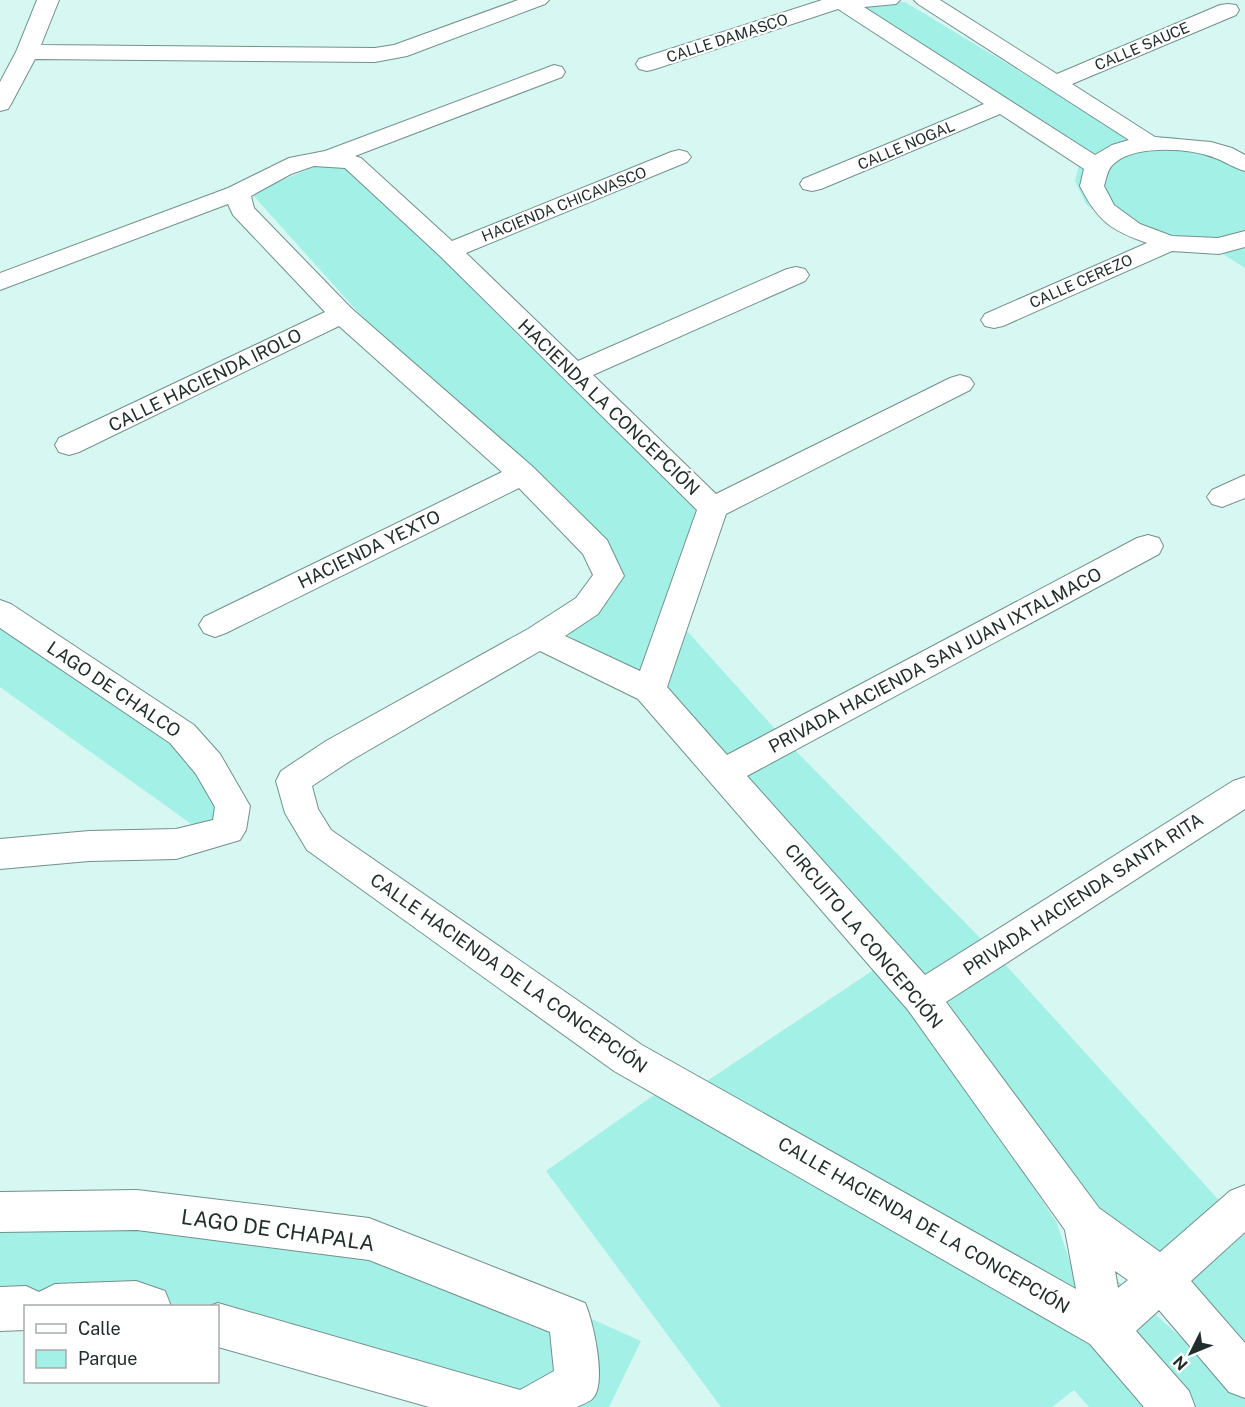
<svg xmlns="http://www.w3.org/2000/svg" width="1245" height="1407" viewBox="0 0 1245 1407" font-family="'Public Sans',sans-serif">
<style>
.green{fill:#a3f0e6}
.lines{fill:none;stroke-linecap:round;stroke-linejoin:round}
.minor-casing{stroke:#72908c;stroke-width:2}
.minor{fill:#fff;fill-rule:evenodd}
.labels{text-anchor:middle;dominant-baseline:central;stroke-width:4.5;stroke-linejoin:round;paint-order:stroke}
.far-street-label{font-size:15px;fill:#222e2c;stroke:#fff}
.street-label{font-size:18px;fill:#222e2c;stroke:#fff}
.near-street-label{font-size:21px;fill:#222e2c;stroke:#fff}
</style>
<rect width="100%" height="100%" fill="#d7f7f2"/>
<g class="green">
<polygon points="849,2 905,2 1039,83 1135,136 1174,137 1212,147 1245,164 1245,268 1207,244 1114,226 1086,204 1075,181 1080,161"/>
<polygon points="336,158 444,252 708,509 670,612 785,740 993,951 1245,1229 1245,1385 653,694 561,630 612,580 524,473 367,322 251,193"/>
<polygon points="0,612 182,734 233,806 208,836 0,687"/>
<polygon points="881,965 912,1005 1057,1223 1084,1305 1101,1328 1173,1407 1089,1407 1074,1390 1052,1407 721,1407 546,1171 684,1074 701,1085"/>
<polygon points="0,1218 248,1225 551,1301 641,1341 609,1407 532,1407 218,1324 218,1306 0,1308"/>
<polygon points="1086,1253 1245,1394 1245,1407 1178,1407"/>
</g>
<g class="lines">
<defs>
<g id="minor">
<polygon points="37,0 59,0 41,45 375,48 394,45 518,0 549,0 545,4 407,56 375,62 35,59 11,104 8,109 0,111 0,82 16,52"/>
<path d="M 822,0 L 900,0 L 896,4 L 864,7 L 1095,155 L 1112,145 L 1129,140 L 918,4 L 914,0 L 940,0 L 1057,74 L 1220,5 L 1228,4 L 1236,5 L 1239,10 L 1236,15 L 1072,84 L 1155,137 L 1211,142 L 1232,148 L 1245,155 L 1245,171 C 1234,168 1226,162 1215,158 C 1190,148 1138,145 1116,162 C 1107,168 1107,177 1104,186 L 1114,205 L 1140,224 L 1172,236 L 1218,238 L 1245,231 L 1245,247 L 1219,254 L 1172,251 L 1003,326 L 994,328 L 985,326 L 981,320 L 985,314 L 1147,243 C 1110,230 1098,221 1080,186 L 1084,169 L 1000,114 L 821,189 L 812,191 L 803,189 L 800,184 L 803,179 L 984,104 L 838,9 L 655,69 L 647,71 L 639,69 L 636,64 L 639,59 Z"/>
<path d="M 554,65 L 562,67 L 565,72 L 562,77 L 355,156 L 361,158 L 452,241 L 671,152 L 679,150 L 687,152 L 691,157 L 687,162 L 466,253 L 578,361 L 787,269 L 796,267 L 805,269 L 809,275 L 805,281 L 593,375 L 716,494 L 950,378 L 960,375 L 970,378 L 974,384 L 970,390 L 726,514 L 667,687 L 727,755 L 1137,538 L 1148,535 L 1159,538 L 1163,546 L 1159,554 L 747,776 L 925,975 L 1233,781 L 1245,777 L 1245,809 L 946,1002 L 1099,1208 L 1160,1252 L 1230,1191 L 1245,1185 L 1245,1232 L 1191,1281 L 1245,1343 L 1245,1398 L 1229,1392 L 1159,1310 L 1136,1331 L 1189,1391 L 1195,1407 L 1144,1407 L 1090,1344 L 614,1071 L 307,850 L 285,813 L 276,781 L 281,771 L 326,741 L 528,629 L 576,598 L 593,575 L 583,554 L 519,488 L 226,633 L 215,637 L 204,633 L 199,625 L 204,617 L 502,472 L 339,326 L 79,452 L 69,455 L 59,452 L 55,445 L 59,438 L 325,312 L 233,215 L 228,204 L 0,290 L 0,273 L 228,188 L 289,158 L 325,151 ZM 314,166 L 345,168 L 440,256 L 697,510 L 640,671 L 565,636 L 598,614 L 624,576 L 607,540 L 533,467 L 351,308 L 254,208 L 251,196 L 291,174 ZM 540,651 L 638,699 L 908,1010 L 1065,1230 L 1076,1289 L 642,1045 L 331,830 L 318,809 L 312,786 L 350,761 ZM 1115,1271 L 1128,1280 L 1118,1288 Z"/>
<polygon points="1245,475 1245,498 1222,507 1212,504 1207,497 1212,490"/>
<polygon points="0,600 11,604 194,725 220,754 250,806 246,830 240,840 176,859 89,861 0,869 0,839 89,831 176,829 213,820 215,807 196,774 170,743 0,628"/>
<path d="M 137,1190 L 369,1218 L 585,1303 C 593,1320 607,1383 593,1398 C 590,1402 582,1404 577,1407 L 429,1407 L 218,1347 L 218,1306 L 210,1306 L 218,1303 L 520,1390 L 554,1371 L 550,1332 L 369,1260 L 137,1230 L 0,1232 L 0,1192 Z"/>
<polygon points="136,1281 165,1291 171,1306 26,1306 26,1330 0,1331 0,1287 26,1286 39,1292 55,1284"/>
</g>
</defs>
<use href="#minor" class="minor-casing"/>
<use href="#minor" class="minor"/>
</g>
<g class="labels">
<g class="far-street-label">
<text transform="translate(727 38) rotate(-18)">CALLE DAMASCO</text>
<text transform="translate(1142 46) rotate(-23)">CALLE SAUCE</text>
<text transform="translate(906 145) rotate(-23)">CALLE NOGAL</text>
<text transform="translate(564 204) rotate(-22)">HACIENDA CHICAVASCO</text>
<text transform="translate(1081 281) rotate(-24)">CALLE CEREZO</text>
</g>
<g class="street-label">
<text transform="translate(205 380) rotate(-26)">CALLE HACIENDA IROLO</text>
<text transform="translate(609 407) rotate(44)">HACIENDA LA CONCEPCIÓN</text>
<text transform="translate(369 549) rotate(-26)">HACIENDA YEXTO</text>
<text transform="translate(935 660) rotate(-28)">PRIVADA HACIENDA SAN JUAN IXTALMACO</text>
<text transform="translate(114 689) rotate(34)">LAGO DE CHALCO</text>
<text transform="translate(1083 894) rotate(-33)">PRIVADA HACIENDA SANTA RITA</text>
<text transform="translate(864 936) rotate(50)">CIRCUITO LA CONCEPCIÓN</text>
<text transform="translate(509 973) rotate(35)">CALLE HACIENDA DE LA CONCEPCIÓN</text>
<text transform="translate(924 1225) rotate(30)">CALLE HACIENDA DE LA CONCEPCIÓN</text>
</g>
<g class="near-street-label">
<text transform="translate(278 1230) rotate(8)">LAGO DE CHAPALA</text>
</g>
</g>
<rect x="24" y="1305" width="195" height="78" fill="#ffffff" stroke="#a7abab" stroke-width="1.5"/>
<rect x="36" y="1324" width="30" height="9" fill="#ffffff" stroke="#a7abab" stroke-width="1.5"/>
<text x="78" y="1335" font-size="18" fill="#222e2c">Calle</text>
<rect x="36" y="1350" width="30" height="18" fill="#a3f0e6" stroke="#a7abab" stroke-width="1.5"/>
<text x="78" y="1365" font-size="18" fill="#222e2c">Parque</text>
<g transform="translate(1191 1353) rotate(227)" stroke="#ffffff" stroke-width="4.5" paint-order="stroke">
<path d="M0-4.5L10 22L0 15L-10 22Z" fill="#222e2c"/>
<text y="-9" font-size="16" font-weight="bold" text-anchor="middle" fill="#222e2c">N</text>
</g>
</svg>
